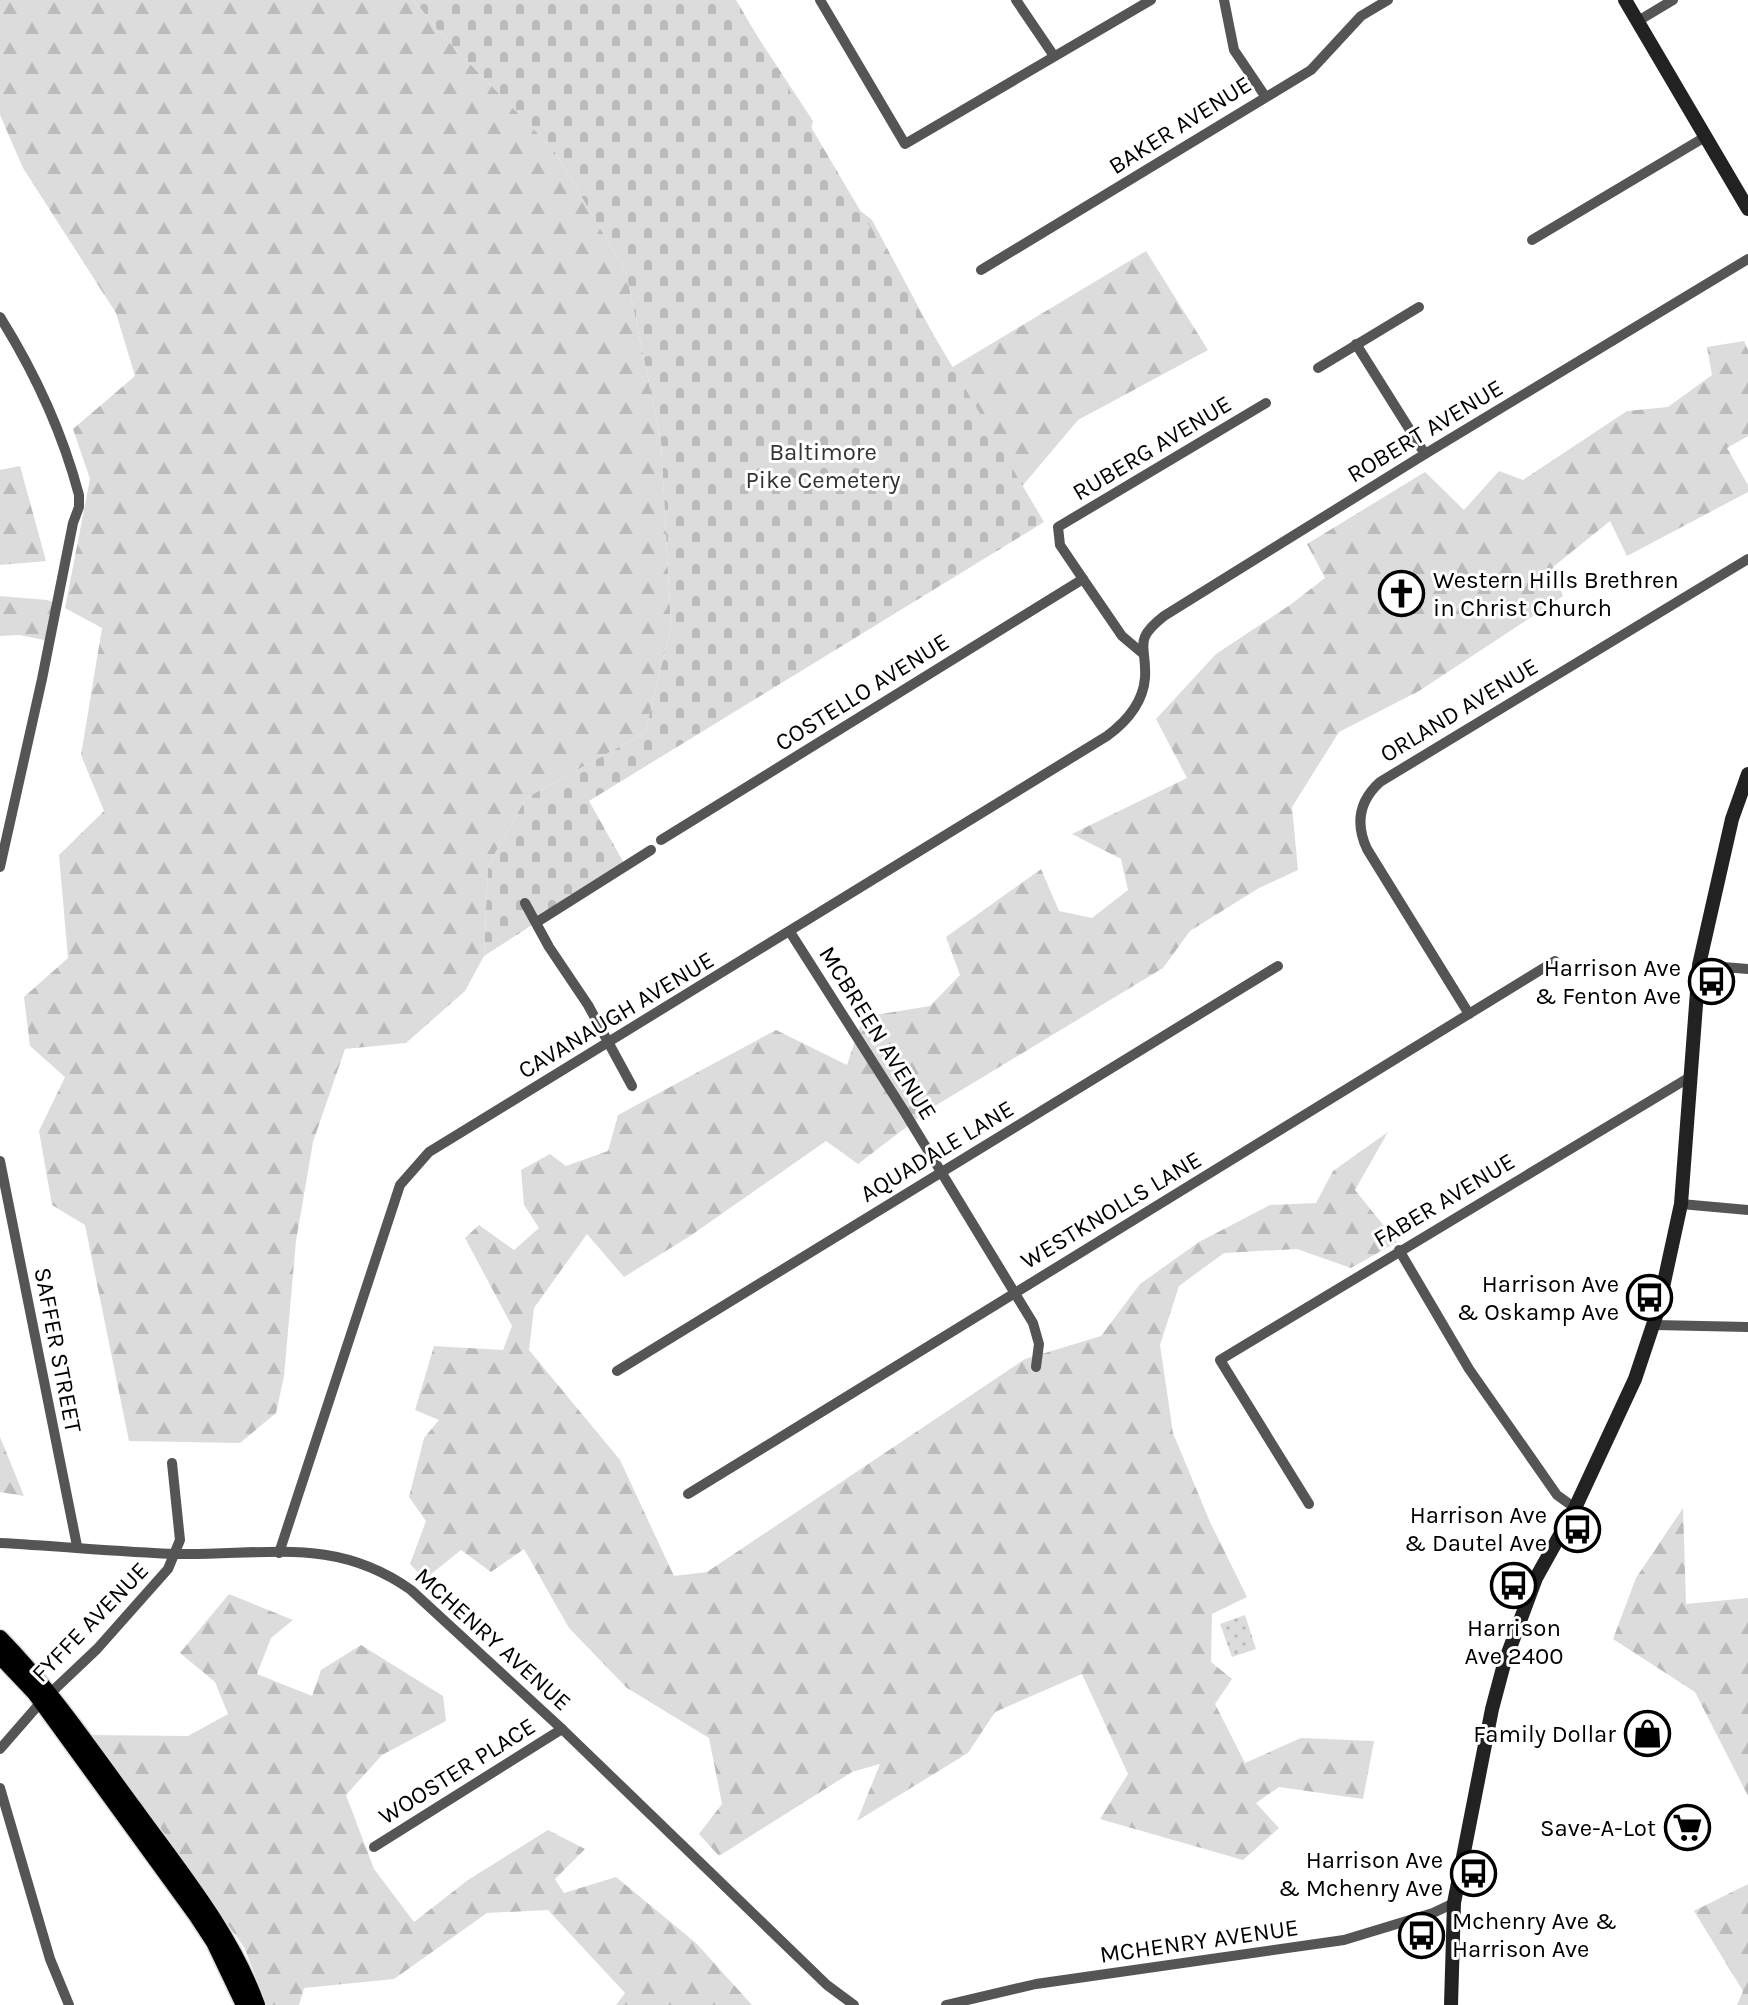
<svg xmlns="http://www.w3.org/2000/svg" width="1748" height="2005" viewBox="0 0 1748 2005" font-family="Karla,sans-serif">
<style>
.forest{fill:url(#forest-firs)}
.cemetery{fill:url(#cemetery-stones)}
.park{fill:url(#park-dots)}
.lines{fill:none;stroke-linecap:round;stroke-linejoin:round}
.primary-casing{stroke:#dbdbdb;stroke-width:19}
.street{stroke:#555;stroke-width:10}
.secondary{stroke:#222;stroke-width:14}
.primary{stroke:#000;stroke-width:16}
.labels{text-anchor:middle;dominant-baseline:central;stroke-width:6;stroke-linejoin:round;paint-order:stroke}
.street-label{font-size:24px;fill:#000;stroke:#fff}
.park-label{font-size:24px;fill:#333;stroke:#fff}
.poi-label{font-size:24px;fill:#000;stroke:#fff;text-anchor:end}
</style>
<defs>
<pattern id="forest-firs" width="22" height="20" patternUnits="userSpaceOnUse" patternTransform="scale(2)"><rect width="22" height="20" fill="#dcdcdc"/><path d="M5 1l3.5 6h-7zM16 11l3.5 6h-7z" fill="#bbb"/></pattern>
<pattern id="cemetery-stones" width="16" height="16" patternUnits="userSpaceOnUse" patternTransform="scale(2)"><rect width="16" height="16" fill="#dcdcdc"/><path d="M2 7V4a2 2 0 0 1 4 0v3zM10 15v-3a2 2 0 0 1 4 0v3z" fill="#bbb"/></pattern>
<pattern id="park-dots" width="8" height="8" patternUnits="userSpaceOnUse" patternTransform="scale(2)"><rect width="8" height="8" fill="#dcdcdc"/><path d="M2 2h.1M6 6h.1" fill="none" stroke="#bbb" stroke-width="1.8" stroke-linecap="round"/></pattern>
</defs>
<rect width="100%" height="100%" fill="#fff"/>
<g class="forest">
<polygon points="0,0 414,0 440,33 554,150 626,272 661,441 671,627 645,733 526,798 488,866 484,956 465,991 406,1043 345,1049 313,1142 296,1241 284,1376 276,1413 240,1443 129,1441 85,1225 52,1205 39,1131 65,1077 30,1046 24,997 68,958 59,855 104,811 81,755 102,628 65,608 90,479 73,429 135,376 116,313 23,168 0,115"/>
<polygon points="559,0 701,0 744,16 813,121 803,166 872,220 951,368 1146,251 1208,350 1078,420 1002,510 812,646 685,211 583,60"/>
<polygon points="1744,341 1748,350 1748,436 1727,448 1748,485 1748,492 1627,556 1610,521 1553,567 1563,596 1419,691 1339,732 1292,807 1298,870 1259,888 1190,931 1163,968 930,1109 858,1164 826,1141 690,1236 624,1277 587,1234 534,1308 529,1350 620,1460 674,1576 707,1572 1025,1359 1101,1336 1140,1284 1199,1242 1270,1205 1316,1203 1333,1171 1388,1132 1355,1190 1397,1242 1351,1268 1297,1249 1224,1253 1179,1286 1160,1345 1173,1433 1210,1522 1247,1597 1212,1614 1211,1662 1232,1679 1215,1704 1245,1763 1301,1738 1374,1741 1363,1799 1279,1787 1256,1803 1279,1828 1243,1860 1100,1819 1128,1774 1082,1674 995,1712 968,1753 857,1821 880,1764 852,1772 719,1856 699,1834 722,1804 709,1738 627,1688 569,1628 524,1549 491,1572 461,1550 425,1579 410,1564 426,1521 409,1497 424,1438 439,1420 415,1410 434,1346 503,1350 512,1326 465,1238 479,1225 514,1250 539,1228 524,1205 521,1170 550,1154 566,1166 608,1151 618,1115 776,1030 847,1065 863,1017 930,1006 960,975 946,937 1041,869 1059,911 1092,918 1128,890 1121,859 1072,834 1187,778 1156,719 1216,654 1290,605 1325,578 1307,544 1425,472 1464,510 1499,471 1523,480 1627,411 1668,407 1712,375 1707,347"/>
<polygon points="20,466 46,561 0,565 0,470"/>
<polygon points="0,596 47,600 58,604 50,641 19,635 0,636"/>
<polygon points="0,1437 24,1496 0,1492"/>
<polygon points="1683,1508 1686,1604 1748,1598 1748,1796 1695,1692 1613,1639 1636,1578"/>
<polygon points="229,1594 293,1620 271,1638 257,1674 312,1696 321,1670 361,1645 443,1696 446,1721 382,1755 346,1795 374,1869 414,1922 468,1880 548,1830 585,1849 555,1879 564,1893 616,1877 696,1943 752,2005 616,2005 625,1993 548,1910 487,1913 394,1979 304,1988 299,2005 267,2005 244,1947 90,1735 188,1736 228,1714 215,1682 180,1653"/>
<polygon points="1748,1884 1748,2005 1737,2005 1743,1991 1694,1911"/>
</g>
<polygon class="cemetery" points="414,0 736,0 1044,522 589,801 625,865 484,956 488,866 526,798 645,733 671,627 661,441 626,272 554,150 440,33"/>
<polygon class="park" points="1245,1615 1256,1649 1232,1657 1220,1624"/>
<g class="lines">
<defs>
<g id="primary">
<path d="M 0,1638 C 52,1691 93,1753 137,1812 C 181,1873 231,1933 257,2005"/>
<polyline points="0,1656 35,1693 197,1916 214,1942 244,2005"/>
</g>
</defs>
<use href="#primary" class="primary-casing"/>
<g class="street">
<polyline points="820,0 905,144 1151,0"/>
<polyline points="1016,0 1054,56"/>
<polyline points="1224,0 1234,50 1265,96"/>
<polyline points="1638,21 1673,0"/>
<polyline points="1532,240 1705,137"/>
<polyline points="981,270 1311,70 1361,16 1388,0"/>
<path d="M 0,317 C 35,373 62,431 79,495 L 79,507 L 73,523 L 42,679 L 0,867"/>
<polyline points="1356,344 1425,454"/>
<polyline points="1318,368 1419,307"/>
<polyline points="1141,652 1122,636 1083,579 1060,545 1058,527 1266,403"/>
<polyline points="661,840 1083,579"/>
<polyline points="525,903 549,947 588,1005 632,1086"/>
<polyline points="537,922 651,850"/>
<polyline points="790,932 904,1111 1033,1323 1039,1344 1036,1367"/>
<polyline points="1699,965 1748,969"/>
<path d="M 1469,1014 L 1367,849 C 1355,823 1359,801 1380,782 L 1748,559"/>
<polyline points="0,1161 77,1546"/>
<polyline points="1681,1204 1748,1210"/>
<polyline points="1399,1250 1469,1369 1557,1495 1575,1508"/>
<polyline points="1655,1325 1748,1327"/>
<polyline points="617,1371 1278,966"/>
<polyline points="688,1494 1555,961"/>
<polyline points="1309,1504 1220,1360 1690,1077"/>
<path d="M 0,1543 C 59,1546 118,1552 176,1554 C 264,1556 334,1535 411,1590 L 562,1729 L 827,1985 L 854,2005"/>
<path d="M 279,1553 L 400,1185 L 429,1152 L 1107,736 C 1126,722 1143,703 1145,678 C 1147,645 1132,641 1164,616 L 1425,454 L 1748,259"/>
<polyline points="0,1749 41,1702 97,1649 168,1569 180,1540 172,1463"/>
<polyline points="0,1788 50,1959 69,2005"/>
<polyline points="374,1847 562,1729"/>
<polyline points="946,2005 1036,1984 1344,1940 1433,1913 1454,1903"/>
</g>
<g class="secondary">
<polyline points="1625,0 1748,209"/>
<polyline points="1451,2005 1454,1903 1492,1709 1504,1664 1536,1578 1575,1508 1635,1379 1658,1310 1681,1204 1699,965 1732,819 1748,774"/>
</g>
<use href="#primary" class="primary"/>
</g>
<defs>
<symbol id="church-ring" viewBox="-11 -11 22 22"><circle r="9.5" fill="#fff" stroke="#000" stroke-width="1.5"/><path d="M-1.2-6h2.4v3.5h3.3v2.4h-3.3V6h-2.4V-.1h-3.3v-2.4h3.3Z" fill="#000"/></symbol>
<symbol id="bus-ring" viewBox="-11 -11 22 22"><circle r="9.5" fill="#fff" stroke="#000" stroke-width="1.5"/><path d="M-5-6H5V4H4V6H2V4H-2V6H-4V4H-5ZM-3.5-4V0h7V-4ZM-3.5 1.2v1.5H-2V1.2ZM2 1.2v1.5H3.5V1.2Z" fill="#000"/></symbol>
<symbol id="shop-ring" viewBox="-11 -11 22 22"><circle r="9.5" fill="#fff" stroke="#000" stroke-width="1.5"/><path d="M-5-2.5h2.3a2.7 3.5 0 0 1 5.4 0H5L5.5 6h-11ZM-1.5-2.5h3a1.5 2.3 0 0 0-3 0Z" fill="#000"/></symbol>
<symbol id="supermarket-ring" viewBox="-11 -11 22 22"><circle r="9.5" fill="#fff" stroke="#000" stroke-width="1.5"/><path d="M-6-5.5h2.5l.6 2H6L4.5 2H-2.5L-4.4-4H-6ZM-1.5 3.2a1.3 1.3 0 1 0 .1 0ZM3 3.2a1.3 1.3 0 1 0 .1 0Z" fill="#000"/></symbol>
</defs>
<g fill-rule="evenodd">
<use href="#church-ring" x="1376" y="568" width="51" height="51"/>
<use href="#bus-ring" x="1686" y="956" width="51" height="51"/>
<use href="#bus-ring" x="1624" y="1272" width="51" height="51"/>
<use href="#bus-ring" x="1552" y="1504" width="51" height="51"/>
<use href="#bus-ring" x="1488" y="1560" width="51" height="51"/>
<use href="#shop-ring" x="1622" y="1708" width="51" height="51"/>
<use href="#supermarket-ring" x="1662" y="1802" width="51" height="51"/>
<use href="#bus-ring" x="1448" y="1848" width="51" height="51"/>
<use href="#bus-ring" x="1396" y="1910" width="51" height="51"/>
</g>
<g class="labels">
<g class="street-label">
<text transform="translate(1180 125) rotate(-32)">BAKER AVENUE</text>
<text transform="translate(1425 431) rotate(-31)">ROBERT AVENUE</text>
<text transform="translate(1152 448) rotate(-31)">RUBERG AVENUE</text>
<text transform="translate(862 692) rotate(-32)">COSTELLO AVENUE</text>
<text transform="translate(1459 710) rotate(-31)">ORLAND AVENUE</text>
<text transform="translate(616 1015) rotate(-31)">CAVANAUGH AVENUE</text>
<text transform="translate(878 1033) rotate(58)">MCBREEN AVENUE</text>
<text transform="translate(937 1151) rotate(-31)">AQUADALE LANE</text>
<text transform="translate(1444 1200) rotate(-31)">FABER AVENUE</text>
<text transform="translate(1111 1210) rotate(-31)">WESTKNOLLS LANE</text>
<text transform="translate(58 1350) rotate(79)">SAFFER STREET</text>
<text transform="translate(90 1622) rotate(-46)">FYFFE AVENUE</text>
<text transform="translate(493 1639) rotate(42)">MCHENRY AVENUE</text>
<text transform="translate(457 1771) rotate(-32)">WOOSTER PLACE</text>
<text transform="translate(1199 1941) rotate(-8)">MCHENRY AVENUE</text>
</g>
<g class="park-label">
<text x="823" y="452">Baltimore<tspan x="823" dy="28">Pike Cemetery</tspan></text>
</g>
<g class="poi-label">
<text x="1433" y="580" text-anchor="start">Western Hills Brethren<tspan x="1433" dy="28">in Christ Church</tspan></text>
<text x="1681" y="968">Harrison Ave<tspan x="1681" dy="28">&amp; Fenton Ave</tspan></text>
<text x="1619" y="1284">Harrison Ave<tspan x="1619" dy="28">&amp; Oskamp Ave</tspan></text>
<text x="1547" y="1515">Harrison Ave<tspan x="1547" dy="28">&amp; Dautel Ave</tspan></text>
<text x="1514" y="1628" text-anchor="middle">Harrison<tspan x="1514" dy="28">Ave 2400</tspan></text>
<text x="1616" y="1734">Family Dollar</text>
<text x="1656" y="1828">Save-A-Lot</text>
<text x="1443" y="1860">Harrison Ave<tspan x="1443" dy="28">&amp; Mchenry Ave</tspan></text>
<text x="1452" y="1921" text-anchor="start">Mchenry Ave &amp;<tspan x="1452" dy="28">Harrison Ave</tspan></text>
</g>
</g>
</svg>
